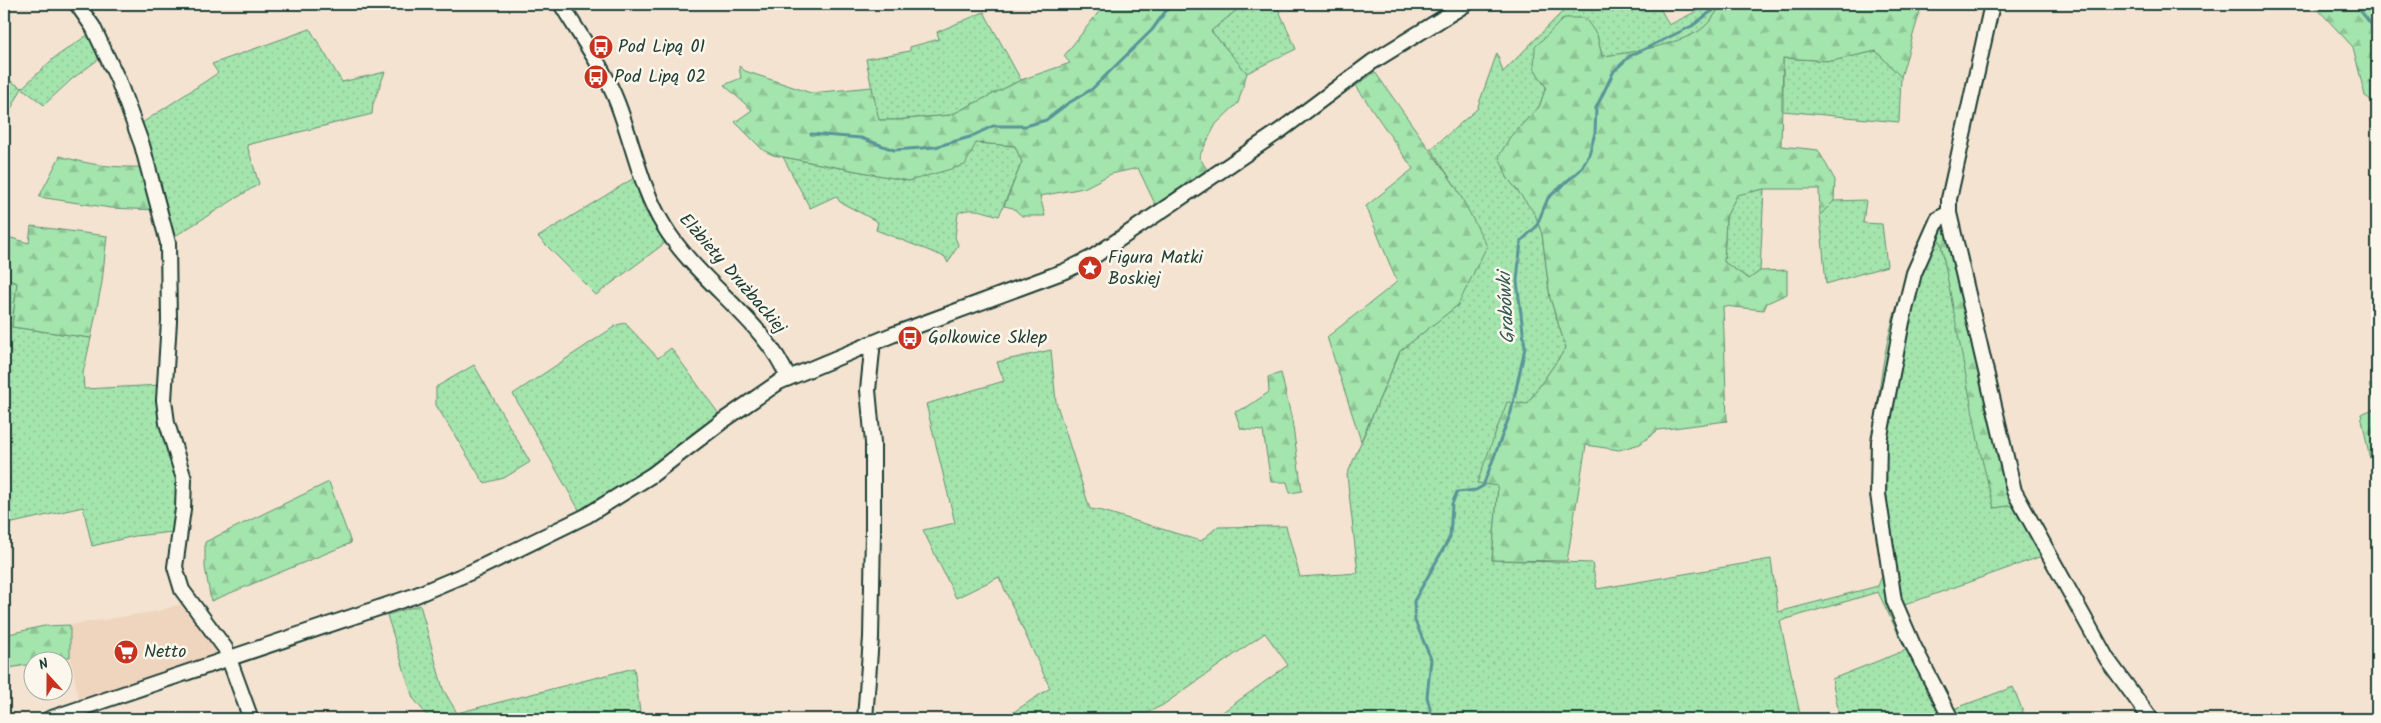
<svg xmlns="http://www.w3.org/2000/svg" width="2381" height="723" viewBox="0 0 2381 723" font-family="Kalam,sans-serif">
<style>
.built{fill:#efd5be}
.grass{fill:url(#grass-dots);stroke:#629070}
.forest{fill:url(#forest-firs);stroke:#629070}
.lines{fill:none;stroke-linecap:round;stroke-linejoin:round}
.stream{stroke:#599598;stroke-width:3}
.minor-casing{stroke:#1f3d34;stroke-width:18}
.minor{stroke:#fbf7ec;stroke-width:14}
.labels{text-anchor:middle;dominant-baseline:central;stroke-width:5;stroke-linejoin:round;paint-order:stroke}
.poi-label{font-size:18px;fill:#1f3d34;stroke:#fbf7ec;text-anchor:start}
.street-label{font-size:18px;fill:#1f3d34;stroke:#fbf7ec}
.water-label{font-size:19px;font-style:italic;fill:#325a55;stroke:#fbf7ec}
</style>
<defs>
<pattern id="grass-dots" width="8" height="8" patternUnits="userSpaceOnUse" patternTransform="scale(1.25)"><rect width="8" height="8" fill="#a4e4ad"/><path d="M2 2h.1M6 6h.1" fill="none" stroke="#8dc495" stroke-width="1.8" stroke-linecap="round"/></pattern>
<pattern id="forest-firs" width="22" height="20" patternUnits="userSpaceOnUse" patternTransform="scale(1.25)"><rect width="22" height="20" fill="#a4e4ad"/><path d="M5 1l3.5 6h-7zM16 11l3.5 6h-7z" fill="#8dc495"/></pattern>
</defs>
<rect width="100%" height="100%" fill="#f4e3d1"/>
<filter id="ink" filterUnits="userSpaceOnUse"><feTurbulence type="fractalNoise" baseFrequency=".02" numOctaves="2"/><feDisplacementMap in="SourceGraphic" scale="10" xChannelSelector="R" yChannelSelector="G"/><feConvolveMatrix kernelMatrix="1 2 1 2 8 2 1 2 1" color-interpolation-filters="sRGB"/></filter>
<g filter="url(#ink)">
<polygon class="built" points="184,603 213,637 218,654 79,700 70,657 70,625 158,611"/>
<g class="grass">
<polygon points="1244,4 1276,4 1296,49 1247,73 1211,31"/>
<path d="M 1570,4 L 1658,4 L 1669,25 L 1711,4 L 1721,4 C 1716,14 1709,24 1699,31 C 1677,45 1628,54 1602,56 L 1597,35 L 1534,68 L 1546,87 L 1539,107 L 1510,137 L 1507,177 L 1535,213 L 1542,234 L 1550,298 L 1566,348 L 1527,404 L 1478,483 L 1498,486 L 1492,560 L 1592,563 L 1597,589 L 1771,559 L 1778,612 L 1878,586 L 1882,576 L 1912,648 L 1948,719 L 1840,719 L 1832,679 L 1906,650 L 1878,592 L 1780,621 L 1801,719 L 1213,719 L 1288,665 L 1265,633 L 1163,705 L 1135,719 L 1003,719 L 1050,688 L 999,577 L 956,598 L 923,530 L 955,523 L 926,404 L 1004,381 L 997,362 L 1051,350 L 1056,402 L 1090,509 L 1103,511 L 1201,541 L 1217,527 L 1286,526 L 1300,577 L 1358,573 L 1347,475 L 1400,351 L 1458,305 L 1456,187 L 1431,149 L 1477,109 L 1497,53 L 1503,72 Z"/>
<polygon points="984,12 1021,80 951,115 895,120 878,120 866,59 910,51 910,47 939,39 937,32"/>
<polygon points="310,29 342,82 385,72 373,104 372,114 247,145 259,184 175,236 151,148 142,123 218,73 212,64"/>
<polygon points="92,32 103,56 72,79 44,105 22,88 4,122 4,77 22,88 54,58"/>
<polygon points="1876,51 1901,77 1899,122 1783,111 1783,58 1831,61"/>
<path d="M 976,143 L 1015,146 L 1022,162 L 999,216 C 985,212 972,206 958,213 L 955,237 L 958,245 L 948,263 L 945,257 L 876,230 L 878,222 L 840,202 L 836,196 L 810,208 L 783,157 L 909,181 Z"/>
<polygon points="634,178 644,209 665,243 596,295 538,237"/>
<polygon points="1764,189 1760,271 1749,279 1724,262 1726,217 1737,194"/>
<polygon points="1866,200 1863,223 1882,224 1887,266 1826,284 1820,215 1834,201"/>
<polygon points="1935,231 1941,244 1994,508 2014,505 2042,556 1899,607 1889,562 1882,468 1905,319"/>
<polygon points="4,278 17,282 12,327 91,338 83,373 84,389 161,385 160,427 175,463 181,487 173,532 135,536 92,546 83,507 4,525"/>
<path d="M 1906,280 L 1873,479 C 1875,411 1881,344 1906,280 Z"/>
<polygon points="625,323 658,358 671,348 719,414 718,421 582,515 513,394 617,325"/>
<polygon points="474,365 530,462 504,478 484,483 436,405 436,387"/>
<polygon points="420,605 443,689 457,713 634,668 641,719 430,719 413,698 387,615"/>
<polygon points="2013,687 2026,719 1952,719 1948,711"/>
</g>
<g class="forest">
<polygon points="1105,4 1130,4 1135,7 1140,4 1244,4 1211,31 1247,73 1238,103 1216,124 1199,157 1208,171 1156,206 1138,168 1111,174 1084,188 1040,196 1045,216 1022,216 1013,208 1004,206 1022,162 1015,146 976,143 965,165 909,181 773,155 763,150 735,122 752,110 724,85 741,78 739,66 745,71 811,93 872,87 879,120 895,120 951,115 1021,80 1070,63 1064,56"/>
<path d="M 1721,4 L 1922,4 L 1901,77 L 1876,51 L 1832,61 L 1783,58 L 1781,146 L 1818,150 L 1835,180 L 1834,201 L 1820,215 L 1819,189 L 1764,189 L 1737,195 L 1726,217 L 1724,262 L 1749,279 L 1760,271 L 1787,270 L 1787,294 L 1767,303 L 1764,310 L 1723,306 L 1727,421 L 1658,430 L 1640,444 L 1619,450 L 1586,445 L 1567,561 L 1492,560 L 1498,486 L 1477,483 L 1507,402 L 1527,404 L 1566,348 L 1550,298 L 1542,234 L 1535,214 L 1507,177 L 1499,156 L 1510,137 L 1539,107 L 1546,87 L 1534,68 L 1535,47 L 1564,18 L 1585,18 L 1597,35 L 1602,56 C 1627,54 1678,44 1699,31 C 1709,24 1716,14 1721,4 Z"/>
<polygon points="2313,4 2377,4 2377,104 2365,96 2353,47"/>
<polygon points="1375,72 1456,187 1487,246 1458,305 1400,351 1361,441 1327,337 1397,282 1366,206 1413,169 1356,86"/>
<path d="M 60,156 C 89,165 115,168 145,167 L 156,210 L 111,208 L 39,197 Z"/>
<polygon points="31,226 107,236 102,282 91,338 12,327 17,283 4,278 4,236 29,243"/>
<polygon points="1945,226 2003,474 2014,505 1994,508 1980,451 1941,244 1935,231"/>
<polygon points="1281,373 1292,420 1302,491 1290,493 1287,482 1271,482 1263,431 1241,429 1235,412 1247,407 1269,392 1268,377"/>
<polygon points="2377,380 2377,479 2369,455 2361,414 2376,408 2369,385"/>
<polygon points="329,482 351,543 211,601 205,567 205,542"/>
<polygon points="70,625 70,657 32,660 32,664 4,669 4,635 44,626"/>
</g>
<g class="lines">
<g class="stream">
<polyline points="2355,4 2371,24 2377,47"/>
<polyline points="811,134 861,138 894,150 935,147 970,137 993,126 1026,126 1046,120 1067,104 1092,89 1152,30 1165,12 1174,4"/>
<polyline points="1430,719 1430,708 1427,697 1431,659 1415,621 1414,601 1450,537 1452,504 1457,492 1476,490 1483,486 1511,412 1525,348 1517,281 1521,241 1536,227 1548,198 1581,169 1589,155 1595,133 1596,108 1614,71 1630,56 1692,26 1721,4"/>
</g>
<defs>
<g id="minor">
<polyline points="77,4 93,27 118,80 142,145 168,243 169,321 164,400 167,423 184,479 183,509 175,567 182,590 225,648 251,719"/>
<path d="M 561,4 C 580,36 604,68 617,102 C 633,143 641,189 664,226 C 696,280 766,322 788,378"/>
<polyline points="1992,4 1949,199 1949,213 2014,491 2107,659 2151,719"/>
<polyline points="1949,213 1938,219 1914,273 1902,322 1879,441 1878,494 1894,601 1913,645 1951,719"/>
<polyline points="49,719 414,596 471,572 586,516 652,475 724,420 779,382 892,335 1065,271 1093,257 1281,130 1372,62 1466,4"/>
<polyline points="865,719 871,638 873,533 873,443 868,390 872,351 869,344"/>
</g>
</defs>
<use href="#minor" class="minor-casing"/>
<use href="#minor" class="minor"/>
</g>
</g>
<defs>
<symbol id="bus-disc" viewBox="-11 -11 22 22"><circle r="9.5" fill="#c8321e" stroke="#fbf7ec"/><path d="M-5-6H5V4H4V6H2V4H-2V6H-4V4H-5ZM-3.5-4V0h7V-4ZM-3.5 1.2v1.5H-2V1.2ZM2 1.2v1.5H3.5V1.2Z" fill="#fff"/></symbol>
<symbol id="sight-disc" viewBox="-11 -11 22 22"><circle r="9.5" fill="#c8321e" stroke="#fbf7ec"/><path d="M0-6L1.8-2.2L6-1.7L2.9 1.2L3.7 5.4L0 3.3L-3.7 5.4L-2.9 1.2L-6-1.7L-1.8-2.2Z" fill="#fff"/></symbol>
<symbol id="supermarket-disc" viewBox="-11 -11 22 22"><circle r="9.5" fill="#c8321e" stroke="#fbf7ec"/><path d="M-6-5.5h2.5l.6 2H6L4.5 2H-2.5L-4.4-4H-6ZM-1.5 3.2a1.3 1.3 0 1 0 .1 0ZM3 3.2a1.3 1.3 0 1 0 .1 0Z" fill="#fff"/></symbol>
</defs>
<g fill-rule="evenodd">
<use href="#bus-disc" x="587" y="33" width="28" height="28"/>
<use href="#bus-disc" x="582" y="63" width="28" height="28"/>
<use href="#sight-disc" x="1076" y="254" width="28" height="28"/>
<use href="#bus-disc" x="896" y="324" width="28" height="28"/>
<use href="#supermarket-disc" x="112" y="638" width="28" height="28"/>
</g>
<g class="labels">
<g class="poi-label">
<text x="618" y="47">Pod Lipą 01</text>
<text x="614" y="77">Pod Lipą 02</text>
<text x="1108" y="258">Figura Matki<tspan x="1108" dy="21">Boskiej</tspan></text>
<text x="928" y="338">Golkowice Sklep</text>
<text x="144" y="652">Netto</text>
</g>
<g class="street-label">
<text transform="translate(732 274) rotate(49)">Elżbiety Drużbackiej</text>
</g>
<g class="water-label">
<text transform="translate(1507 308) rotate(-93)">Grabówki</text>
</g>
</g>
<rect width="2381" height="723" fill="none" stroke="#fbf7ec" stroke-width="20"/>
<rect x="10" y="10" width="2361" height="703" fill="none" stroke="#1f3d34" stroke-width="2" filter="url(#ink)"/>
<g transform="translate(48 676) rotate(339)"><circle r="24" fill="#fbf7ec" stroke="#a3ada2"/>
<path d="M0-4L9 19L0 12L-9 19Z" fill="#c8321e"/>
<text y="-8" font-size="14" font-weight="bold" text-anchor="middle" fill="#1f3d34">N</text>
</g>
</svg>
